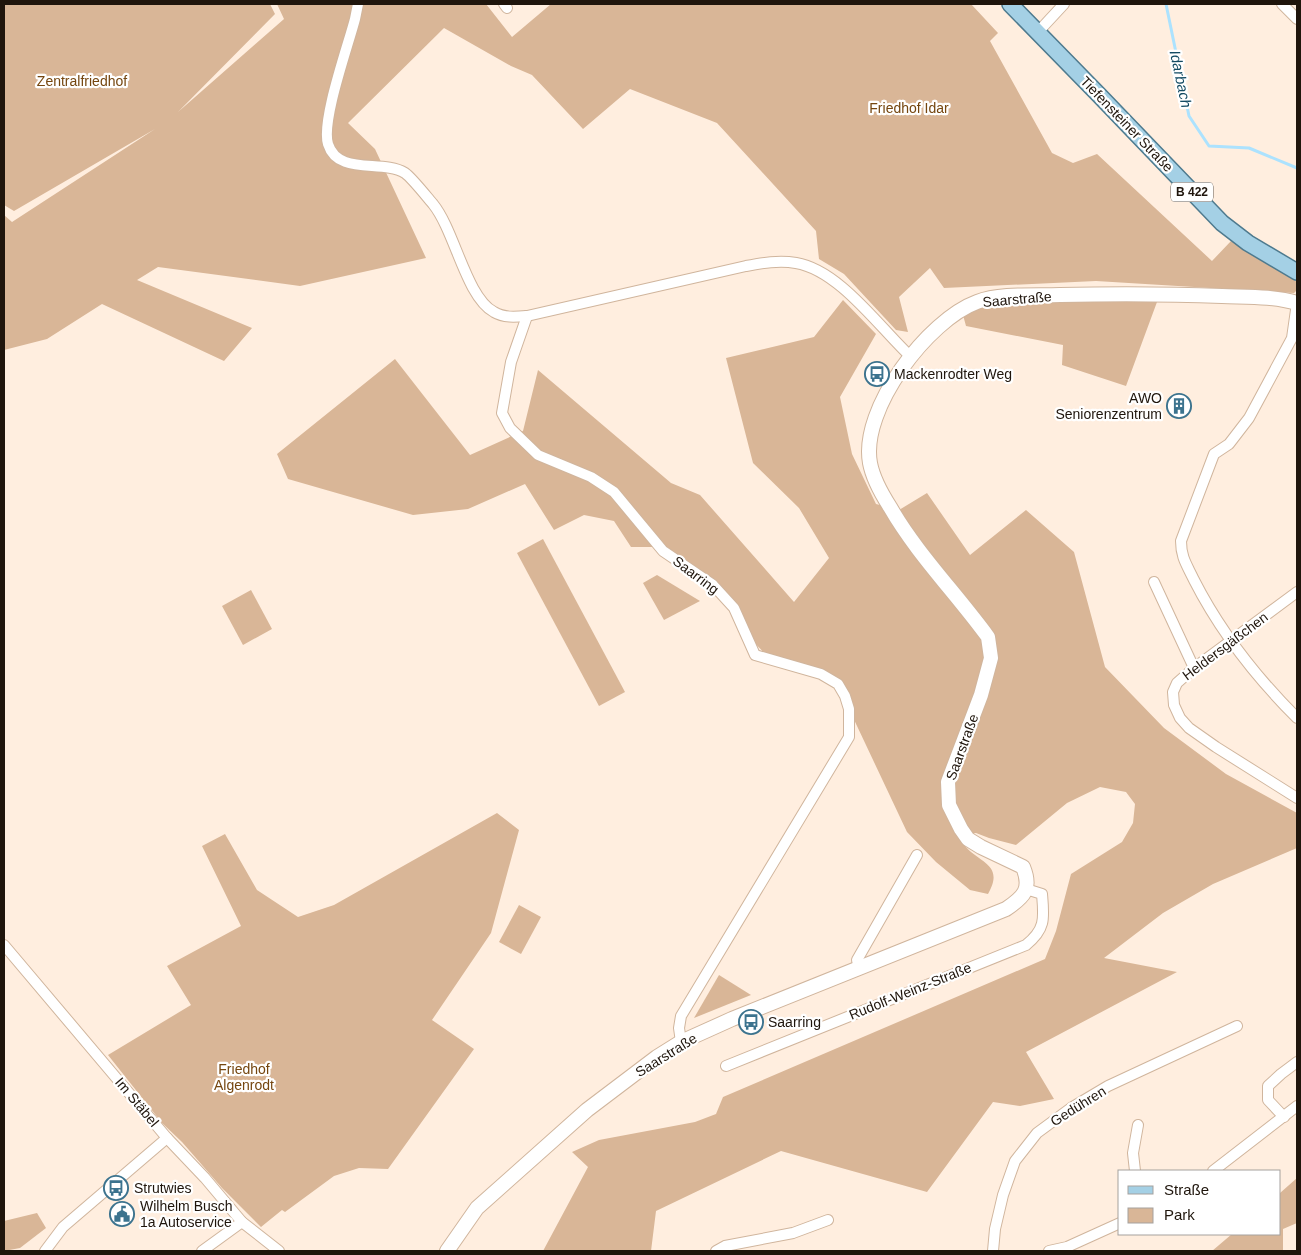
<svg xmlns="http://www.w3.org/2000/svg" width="1301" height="1255" viewBox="0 0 1301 1255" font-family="Helvetica,sans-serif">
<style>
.green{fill:#d9b697}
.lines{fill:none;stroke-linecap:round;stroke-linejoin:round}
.stream{stroke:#ace2fe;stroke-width:3}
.street-casing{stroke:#d0b59d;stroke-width:12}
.secondary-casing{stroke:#d0b59d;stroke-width:16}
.primary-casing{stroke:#4e7a8e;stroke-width:18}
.street{stroke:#fff;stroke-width:10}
.secondary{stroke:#fff;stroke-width:14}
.primary{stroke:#a4d0e5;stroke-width:15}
.labels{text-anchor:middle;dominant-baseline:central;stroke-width:4.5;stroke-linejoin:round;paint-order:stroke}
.shield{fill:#fff;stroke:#625b55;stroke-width:1}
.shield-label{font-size:12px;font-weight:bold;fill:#1f150c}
.park-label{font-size:14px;fill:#75460f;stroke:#fff}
.street-label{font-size:14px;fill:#1f150c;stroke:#fff}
.poi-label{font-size:14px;fill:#1f150c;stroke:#fff;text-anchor:start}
.water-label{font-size:15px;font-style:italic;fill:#144b63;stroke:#fff}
</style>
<rect width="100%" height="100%" fill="#ffeedf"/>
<g class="green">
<polygon points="4,4 270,4 275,14 178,112 284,19 277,4 486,4 512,37 551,4 971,4 998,33 990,41 1052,153 1073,163 1097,154 1212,261 1231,241 1297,282 1297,290 1294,293 1096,281 944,288 930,268 899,297 908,332 896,330 844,274 819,259 816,231 717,123 630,89 583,129 532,75 511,66 444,28 348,123 375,149 426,258 300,286 158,267 137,280 252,328 224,361 102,304 47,339 4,350 4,215 12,222 155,129 14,211 4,205"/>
<polygon points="1086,297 1157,302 1126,386 1062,365 1063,345 966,326 963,315 992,302"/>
<path d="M 843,300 L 876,334 L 840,397 L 852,454 L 876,504 L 899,510 L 927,493 L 970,555 L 1026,510 L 1074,552 L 1105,667 L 1164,728 L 1226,774 L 1297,813 L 1297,848 L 1213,884 L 1163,913 L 1104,958 L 1177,972 L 1026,1052 L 1054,1099 L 1020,1106 L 993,1102 L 927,1192 L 781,1151 L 656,1211 L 651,1251 L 543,1251 L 588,1167 L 572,1152 L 599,1140 L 695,1122 L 716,1114 L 723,1097 L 1045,959 L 1056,931 L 1071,874 L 1122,842 L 1133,823 L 1135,804 L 1126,792 L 1100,787 L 1067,803 L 1016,845 L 989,838 L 976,833 L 960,835 C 961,838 963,843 965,846 C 979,863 1005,864 988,894 L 970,890 L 936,862 L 907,832 L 849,709 L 845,686 L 823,670 L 767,656 L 752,640 L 737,605 L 689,564 L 667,547 L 631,547 L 614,521 L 584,515 L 554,530 L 525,484 L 468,509 L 413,515 L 288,479 L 277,454 L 395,359 L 470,455 L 523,431 L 538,370 L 671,483 L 700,495 L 794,602 L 829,558 L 799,508 L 753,463 L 726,358 L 814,337 Z"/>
<polygon points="543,539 625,692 599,706 517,553"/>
<polygon points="657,575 700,601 664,620 643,583"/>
<polygon points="251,590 272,629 243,645 222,606"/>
<polygon points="497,813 519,830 491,933 432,1020 474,1049 388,1169 359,1168 334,1176 285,1212 282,1210 261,1227 222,1188 182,1142 162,1123 108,1055 191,1005 167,966 241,926 202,846 225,834 257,890 298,917 334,905"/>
<polygon points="519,905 541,917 521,954 499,942"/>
<polygon points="719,975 751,995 694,1018"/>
<polygon points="1297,1178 1297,1223 1283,1229 1283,1251 1212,1251 1232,1234 1280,1234 1280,1193"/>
<polygon points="37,1213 46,1228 20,1248 4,1251 4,1221"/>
</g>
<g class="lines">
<polyline class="stream" points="1166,4 1189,116 1209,146 1249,148 1297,168"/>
<defs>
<g id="street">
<path d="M 358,4 L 355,19 C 348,46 321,121 328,144 C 338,176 382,159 405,173 C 412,178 427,197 433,204 C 455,231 466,297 494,312 C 504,318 515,317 527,316 L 746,266 C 762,263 779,260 796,263 C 839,270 879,327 911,357"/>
<polyline points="504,4 507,8"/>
<polyline points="1282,4 1297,19"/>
<polyline points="1038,32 1064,4"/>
<path d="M 1297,303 L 1292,338 L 1249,418 L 1229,444 L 1214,454 L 1181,541 C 1181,558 1187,565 1194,580 C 1221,633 1255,676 1297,718"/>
<polyline points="527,316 511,362 502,413 510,428 538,455 591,477 614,492 663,551 713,585 734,608 755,655 821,674 838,684 845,696 849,709 849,737 681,1016 679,1028 681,1042"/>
<polyline points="1154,582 1194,668"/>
<polyline points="1297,592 1194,668 1177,683 1173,692 1174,705 1180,718 1189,728 1216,747 1297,798"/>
<polyline points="4,945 167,1138 205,1178 242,1222 279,1251"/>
<polyline points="859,969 857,960 917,855"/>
<path d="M 726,1066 L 1026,945 C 1046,929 1044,918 1042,894 L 1026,889"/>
<polyline points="1284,1117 1268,1100 1268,1086 1281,1074 1297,1062"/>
<polyline points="1135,1171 1133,1153 1138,1125"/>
<polyline points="1213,1171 1297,1106"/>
<polyline points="45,1251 63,1227 167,1138"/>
<polyline points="202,1251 242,1222"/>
<polyline points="716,1251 725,1246 793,1233 828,1220"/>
<polyline points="993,1251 995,1229 1003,1195 1015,1161 1037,1133 1071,1108 1108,1086 1237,1026"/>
<polyline points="1049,1251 1067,1247 1120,1223"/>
</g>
<path id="secondary" d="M 447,1251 L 477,1208 L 587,1110 L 657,1057 L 681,1042 L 732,1019 L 1006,909 C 1024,897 1032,889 1023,867 L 981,847 L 968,839 L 961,829 L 949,805 L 948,782 L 981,695 L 991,658 L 988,637 C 956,593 917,554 890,507 C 881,493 873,479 870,463 C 860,409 928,320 977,302 C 1001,293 1035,296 1060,295 C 1114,294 1168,294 1222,296 C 1247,297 1273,296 1297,303"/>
<polyline id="primary" points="1010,4 1099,95 1222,223 1248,243 1297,272"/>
</defs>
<use href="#street" class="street-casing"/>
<use href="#secondary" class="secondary-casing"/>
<use href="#primary" class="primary-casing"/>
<use href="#street" class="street"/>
<use href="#secondary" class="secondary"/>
<use href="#primary" class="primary"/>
</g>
<defs>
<symbol id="bus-ring" viewBox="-11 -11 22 22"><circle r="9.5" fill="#fff" stroke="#3c738e" stroke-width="1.5"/><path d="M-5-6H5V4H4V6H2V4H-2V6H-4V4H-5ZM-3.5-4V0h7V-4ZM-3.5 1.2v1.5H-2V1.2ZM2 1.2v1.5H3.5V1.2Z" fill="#3c738e"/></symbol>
<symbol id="building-ring" viewBox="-11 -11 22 22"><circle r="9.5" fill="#fff" stroke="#3c738e" stroke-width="1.5"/><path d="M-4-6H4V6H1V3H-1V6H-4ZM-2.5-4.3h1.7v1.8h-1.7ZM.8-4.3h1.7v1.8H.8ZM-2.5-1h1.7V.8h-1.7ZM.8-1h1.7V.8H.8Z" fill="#3c738e"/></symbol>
<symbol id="civic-ring" viewBox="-11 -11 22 22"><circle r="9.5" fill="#fff" stroke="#3c738e" stroke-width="1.5"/><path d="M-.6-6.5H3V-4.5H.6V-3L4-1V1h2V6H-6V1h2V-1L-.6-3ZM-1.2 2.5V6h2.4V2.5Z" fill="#3c738e"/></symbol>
</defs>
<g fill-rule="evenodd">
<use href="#bus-ring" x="863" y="360" width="28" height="28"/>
<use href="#building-ring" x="1165" y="392" width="28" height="28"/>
<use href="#bus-ring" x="737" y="1008" width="28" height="28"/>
<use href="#bus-ring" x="102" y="1174" width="28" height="28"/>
<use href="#civic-ring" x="108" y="1200" width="28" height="28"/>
</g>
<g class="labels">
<rect class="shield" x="1171" y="182.5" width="42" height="19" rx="4"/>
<g class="shield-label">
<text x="1192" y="192">B 422</text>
</g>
<g class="park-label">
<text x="82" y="81">Zentralfriedhof</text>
<text x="909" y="108">Friedhof Idar</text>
<text x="244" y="1069">Friedhof<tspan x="244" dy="16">Algenrodt</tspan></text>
</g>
<g class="street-label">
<text transform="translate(1127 124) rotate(46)">Tiefensteiner Straße</text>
<text transform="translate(1017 299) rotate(-5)">Saarstraße</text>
<text transform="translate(696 575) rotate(37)">Saarring</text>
<text transform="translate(1225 646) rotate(-37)">Heldersgäßchen</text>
<text transform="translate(962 747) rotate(-70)">Saarstraße</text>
<text transform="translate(910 991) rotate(-22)">Rudolf-Weinz-Straße</text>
<text transform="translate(666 1055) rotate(-32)">Saarstraße</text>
<text transform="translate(137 1102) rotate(50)">Im Stäbel</text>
<text transform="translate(1078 1106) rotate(-32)">Gedühren</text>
</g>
<g class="poi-label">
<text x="894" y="374">Mackenrodter Weg</text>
<text x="1162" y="398" text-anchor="end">AWO<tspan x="1162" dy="16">Seniorenzentrum</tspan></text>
<text x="768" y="1022">Saarring</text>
<text x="134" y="1188">Strutwies</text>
<text x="140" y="1206">Wilhelm Busch<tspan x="140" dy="16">1a Autoservice</tspan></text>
</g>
<g class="water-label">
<text transform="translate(1181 79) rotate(78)">Idarbach</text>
</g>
</g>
<rect width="1301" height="1255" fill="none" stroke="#1f150c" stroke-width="10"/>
<rect x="1118" y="1170" width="162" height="65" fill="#ffffff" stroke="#a5a19e"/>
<rect x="1128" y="1186" width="25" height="8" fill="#a4d0e5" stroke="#a5a19e"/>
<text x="1164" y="1195" font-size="15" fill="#1f150c">Straße</text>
<rect x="1128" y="1208" width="25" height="15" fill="#d9b697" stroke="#a5a19e"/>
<text x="1164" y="1220" font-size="15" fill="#1f150c">Park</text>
</svg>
